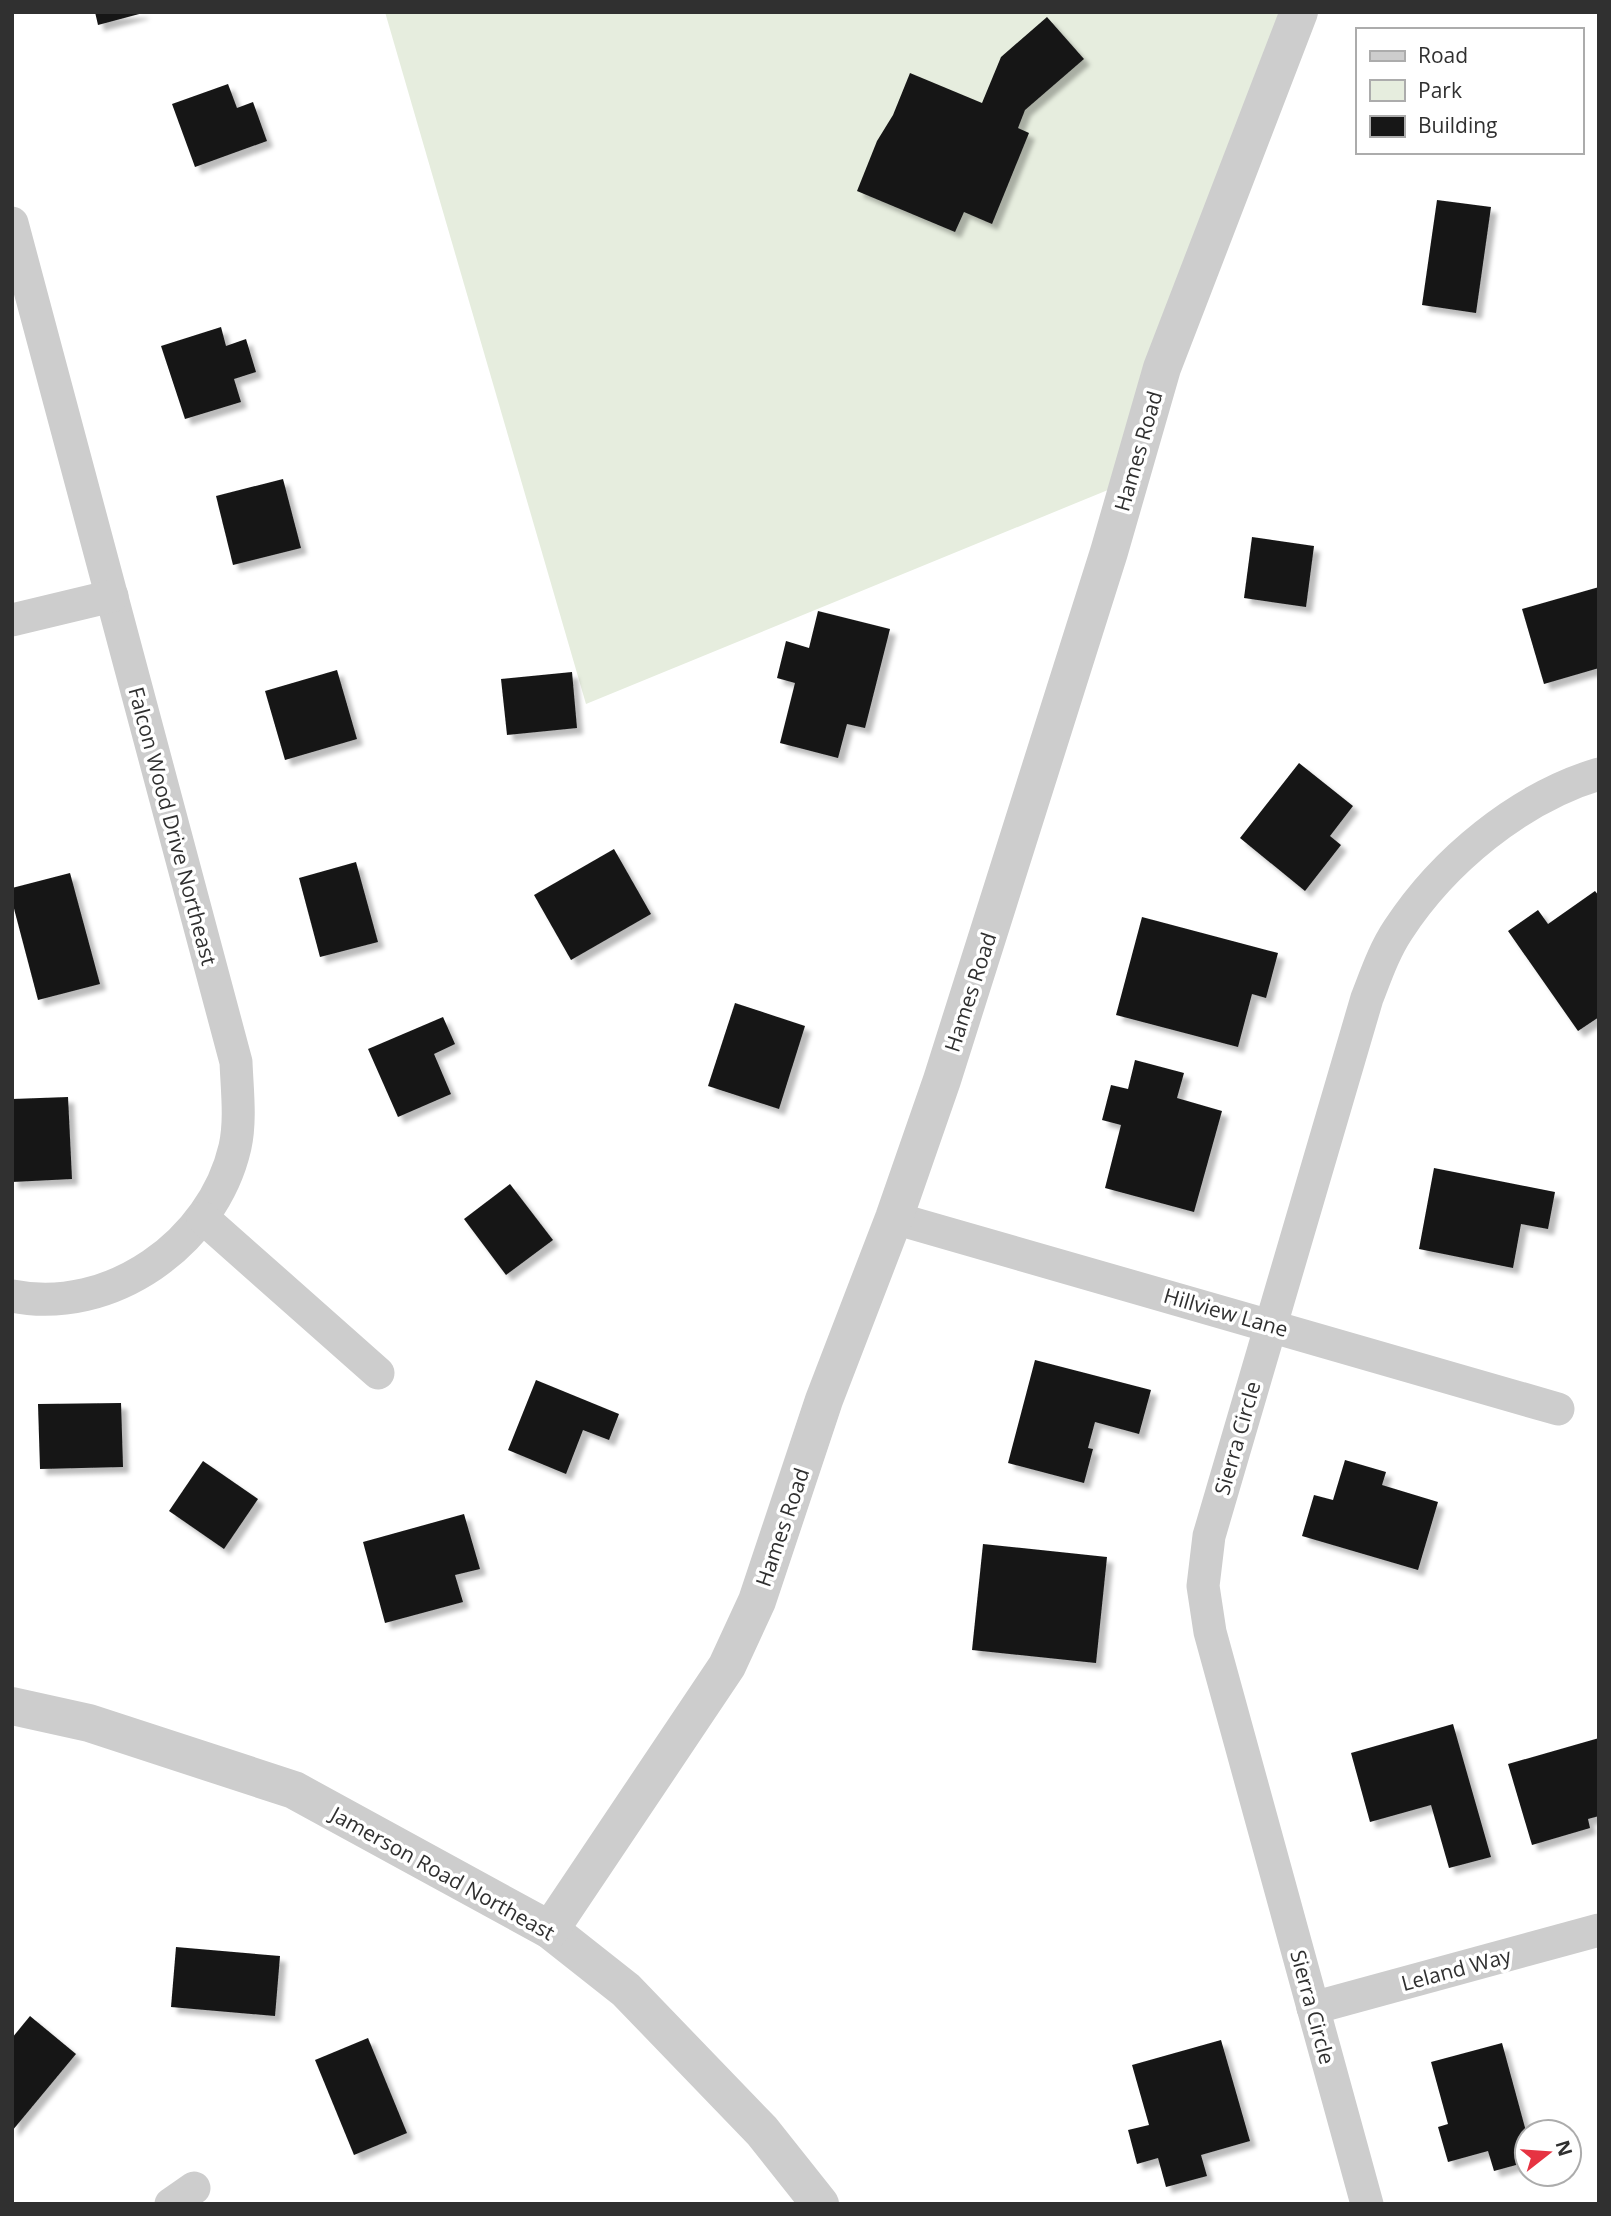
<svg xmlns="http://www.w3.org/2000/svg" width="1611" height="2216" viewBox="0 0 1611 2216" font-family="'Open Sans',sans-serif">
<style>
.green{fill:#e6edde}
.building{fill:#171717;filter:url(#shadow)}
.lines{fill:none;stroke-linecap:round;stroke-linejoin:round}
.minor{stroke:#cdcdcd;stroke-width:33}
.tertiary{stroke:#cdcdcd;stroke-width:38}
.labels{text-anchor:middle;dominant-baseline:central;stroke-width:7;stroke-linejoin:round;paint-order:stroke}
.street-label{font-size:21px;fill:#303030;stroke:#fff}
</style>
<defs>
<filter id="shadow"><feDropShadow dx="6" dy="6" stdDeviation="2" flood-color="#0004"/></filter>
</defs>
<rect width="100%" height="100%" fill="#fff"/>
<polygon class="green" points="385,12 1287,12 1142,476 586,704"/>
<g class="building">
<polygon points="95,12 143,12 143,13 98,25"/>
<polygon points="1047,17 1084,59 1025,110 1018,128 1029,133 992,224 964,212 955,232 857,191 877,141 893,115 910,73 982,103 1001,57"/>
<polygon points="228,84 237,108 253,102 267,141 195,167 172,104"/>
<polygon points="1437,200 1491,207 1476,313 1422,305"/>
<polygon points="221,327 226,346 246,339 256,372 234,379 241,402 185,419 161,346"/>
<polygon points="283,479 301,548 233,565 216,496"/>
<polygon points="1252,537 1314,546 1306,607 1244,598"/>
<polygon points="1599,587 1599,668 1544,684 1522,609"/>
<polygon points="818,611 890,629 865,728 847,724 838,758 780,743 795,683 777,678 786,641 809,648"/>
<polygon points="337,670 357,739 285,760 265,691"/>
<polygon points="572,672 577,728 507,735 501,679"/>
<polygon points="1299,763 1353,806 1330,836 1341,845 1305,891 1240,838"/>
<polygon points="614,849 651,914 571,960 534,895"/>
<polygon points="356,862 378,942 320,957 299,878"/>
<polygon points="70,873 100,984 38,1000 12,901 12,888"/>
<polygon points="1595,891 1599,896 1599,1017 1578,1031 1508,931 1538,910 1548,924"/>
<polygon points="1142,917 1278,953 1266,998 1252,994 1238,1047 1116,1015"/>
<polygon points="735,1003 805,1026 779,1109 708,1086"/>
<polygon points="443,1017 455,1044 434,1054 451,1094 398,1117 368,1049"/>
<polygon points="1135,1060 1184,1073 1177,1098 1222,1111 1194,1212 1105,1188 1121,1125 1102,1120 1111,1085 1128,1089"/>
<polygon points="68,1097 72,1179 12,1182 12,1099"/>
<polygon points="1434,1168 1555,1192 1548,1229 1521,1224 1513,1268 1419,1249"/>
<polygon points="510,1184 553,1240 506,1275 464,1219"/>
<polygon points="1035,1360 1151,1390 1139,1434 1095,1422 1088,1448 1093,1449 1084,1483 1008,1463"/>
<polygon points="536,1380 619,1414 609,1440 583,1430 566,1474 508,1450"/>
<polygon points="121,1403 123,1467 40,1469 38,1404"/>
<polygon points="1345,1460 1386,1472 1382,1485 1438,1502 1418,1570 1302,1536 1314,1495 1333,1500"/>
<polygon points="203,1461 258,1499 224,1549 169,1511"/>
<polygon points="464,1514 480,1569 455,1575 463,1602 385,1623 363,1542"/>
<polygon points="983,1544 1107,1557 1096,1663 972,1650"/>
<polygon points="1453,1724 1491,1857 1449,1868 1431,1805 1370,1822 1351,1753"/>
<polygon points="1599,1738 1599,1816 1588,1819 1590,1828 1532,1845 1508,1764"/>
<polygon points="176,1947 280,1956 275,2016 171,2007"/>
<polygon points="30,2016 76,2054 12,2131 12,2038"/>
<polygon points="368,2038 407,2133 354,2155 315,2060"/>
<polygon points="1221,2040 1250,2141 1201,2155 1207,2176 1166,2187 1158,2158 1137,2164 1128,2130 1149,2125 1132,2065"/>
<polygon points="1502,2043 1527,2135 1527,2162 1494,2171 1488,2151 1448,2162 1438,2127 1448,2124 1431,2062"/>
</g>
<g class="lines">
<g class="minor">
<path d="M 12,223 L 236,1062 C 237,1089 241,1120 235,1147 C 213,1243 110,1316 12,1296"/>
<polyline points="12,620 112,596"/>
<polyline points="203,1218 378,1373"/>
<polyline points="894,1218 1558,1409"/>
<polyline points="1313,2008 1599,1930"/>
<polyline points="171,2204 194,2188"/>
<path d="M 1367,2204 L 1210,1632 L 1203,1586 L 1209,1536 L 1367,998 C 1376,975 1384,951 1398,930 C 1443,861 1519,798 1599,774"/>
</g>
<g class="tertiary">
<polyline points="12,1706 89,1723 294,1790 550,1930 626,1990 762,2131 820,2204"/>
<polyline points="550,1930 727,1666 757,1601 824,1400 894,1218 942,1080 1109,552 1162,368 1299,12"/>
</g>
</g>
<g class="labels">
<g class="street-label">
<text transform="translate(1138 451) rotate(-74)">Hames Road</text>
<text transform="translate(173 826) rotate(75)">Falcon Wood Drive Northeast</text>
<text transform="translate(970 992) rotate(-72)">Hames Road</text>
<text transform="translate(1226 1312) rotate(16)">Hillview Lane</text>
<text transform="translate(1237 1438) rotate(-74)">Sierra Circle</text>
<text transform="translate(782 1527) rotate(-71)">Hames Road</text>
<text transform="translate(443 1873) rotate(29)">Jamerson Road Northeast</text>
<text transform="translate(1456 1969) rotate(-15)">Leland Way</text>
<text transform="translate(1313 2007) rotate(75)">Sierra Circle</text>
</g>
</g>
<rect width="1611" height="2216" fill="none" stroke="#303030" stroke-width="28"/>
<rect x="1356" y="28" width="228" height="126" fill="#ffffff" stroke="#acacac" stroke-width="2"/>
<rect x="1370" y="51" width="35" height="10" fill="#cdcdcd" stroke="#acacac" stroke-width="2"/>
<text x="1418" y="63" font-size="21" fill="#303030">Road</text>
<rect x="1370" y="80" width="35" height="21" fill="#e6edde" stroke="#acacac" stroke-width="2"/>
<text x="1418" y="98" font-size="21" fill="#303030">Park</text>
<rect x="1370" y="116" width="35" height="21" fill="#171717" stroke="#acacac" stroke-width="2"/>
<text x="1418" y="133" font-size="21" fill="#303030">Building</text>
<g transform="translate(1548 2153) rotate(73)"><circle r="33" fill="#ffffff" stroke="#acacac" stroke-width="2"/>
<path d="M0-5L12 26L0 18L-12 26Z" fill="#e63342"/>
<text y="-10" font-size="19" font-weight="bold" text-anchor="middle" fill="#303030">N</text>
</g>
</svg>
